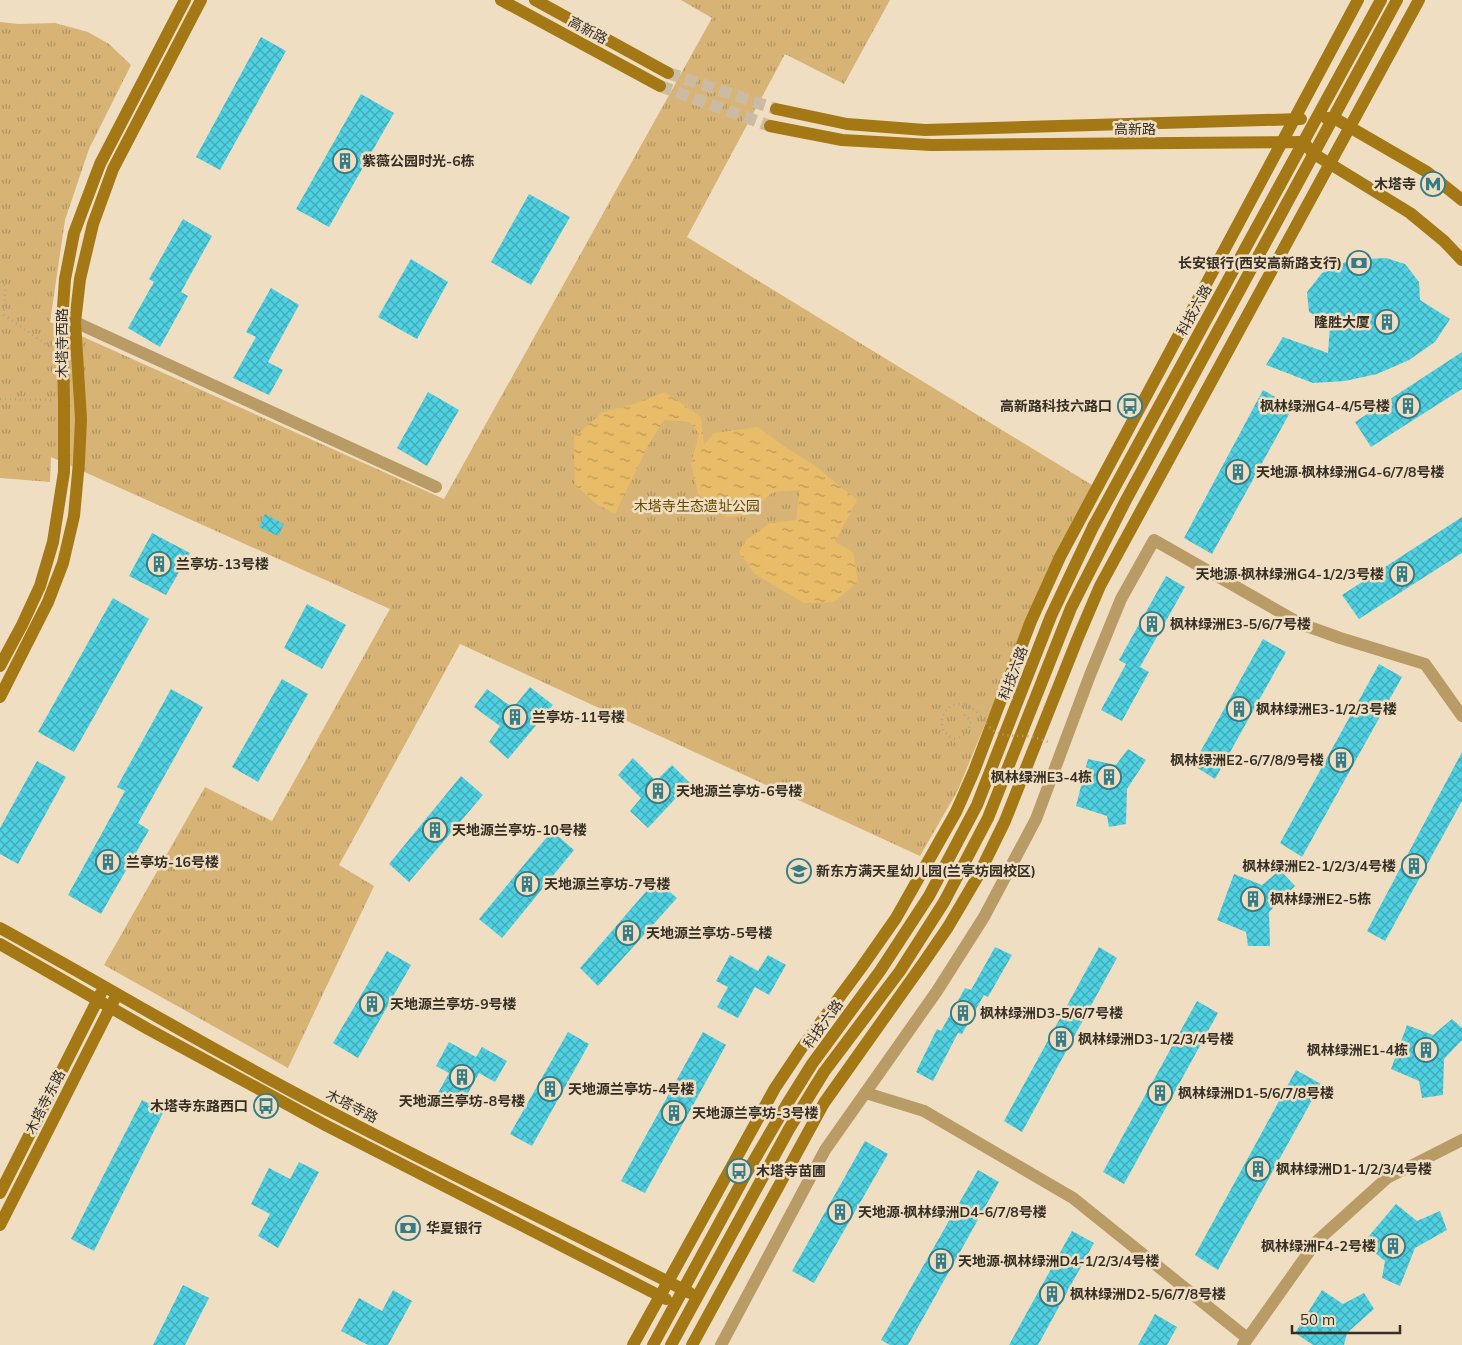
<svg xmlns="http://www.w3.org/2000/svg" width="1462" height="1345" viewBox="0 0 1462 1345" font-family="Mulish,'Noto Sans SC',sans-serif">
<style>
.park{fill:url(#park-tufts)}
.water{fill:url(#water-ripples)}
.building{fill:url(#building-cross-hatch)}
.lines{fill:none;stroke-linecap:round;stroke-linejoin:round}
.secondary-tunnel{stroke:#cabba2;stroke-width:12;stroke-dasharray:12 6;stroke-linecap:butt}
.path{stroke:#afa28c;stroke-width:2.5;stroke-dasharray:1 4;stroke-linecap:butt}
.street{stroke:#b99b66;stroke-width:12}
.secondary{stroke:#a47814;stroke-width:12}
.path-bridge{stroke:#afa28c;stroke-width:2.5;stroke-dasharray:1 4;stroke-linecap:butt}
.labels{text-anchor:middle;dominant-baseline:central;stroke-width:5;stroke-linejoin:round;paint-order:stroke}
.street-label{font-size:14px;fill:#352e24;stroke:#efdec2}
.poi-label{font-size:14px;font-weight:bold;fill:#352e24;stroke:#efdec2;text-anchor:start}
.park-label{font-size:14px;fill:#664902;stroke:#efdec2}
</style>
<defs>
<pattern id="park-tufts" width="24" height="20" patternUnits="userSpaceOnUse" patternTransform="scale(1.25)"><rect width="24" height="20" fill="#d7b475"/><path d="M3 7l-1-3M5 7V3M7 7l1-3M15 17l-1-3M17 17v-4M19 17l1-3" fill="none" stroke="#af9360"/></pattern>
<pattern id="water-ripples" width="26" height="14" patternUnits="userSpaceOnUse" patternTransform="scale(1.25)"><rect width="26" height="14" fill="#e8bc68"/><path d="M2 4q2-2 4 0t4 0M15 11q2-2 4 0t4 0" fill="none" stroke="#bd9955"/></pattern>
<pattern id="building-cross-hatch" width="8" height="8" patternUnits="userSpaceOnUse" patternTransform="scale(1.25)"><rect width="8" height="8" fill="#4fd1e2"/><path d="M0 0l8 8M0 8l8-8" fill="none" stroke="#42aab7"/></pattern>
</defs>
<rect width="100%" height="100%" fill="#efdec2"/>
<polygon class="park" points="681,0 890,0 844,84 785,54 687,237 1092,485 1054,556 958,790 920,856 460,644 339,865 374,886 288,1068 104,965 205,787 272,821 390,609 51,457 50,482 0,478 0,22 19,24 55,23 88,32 109,44 131,65 89,149 65,220 50,322 444,499 712,18"/>
<polygon class="water" points="665,392 701,417 704,445 714,433 758,427 785,447 814,465 857,500 835,542 853,552 858,582 834,602 804,603 755,574 739,552 747,539 770,523 796,520 800,490 773,492 747,515 725,517 698,494 691,464 699,434 690,422 664,420 649,444 615,514 595,503 575,485 574,437 603,412 631,405"/>
<g class="building">
<polygon points="261,37 286,51 220,170 196,157"/>
<polygon points="361,94 394,113 329,227 296,209"/>
<polygon points="529,194 570,217 531,285 491,262"/>
<polygon points="183,219 212,236 181,292 188,296 160,347 128,328 154,282 149,279"/>
<polygon points="1386,258 1405,264 1419,282 1420,300 1450,319 1435,342 1409,360 1377,374 1345,381 1313,383 1266,365 1283,337 1328,353 1330,325 1309,312 1307,292 1322,273 1350,260"/>
<polygon points="411,259 448,282 417,339 378,317"/>
<polygon points="271,288 299,305 268,362 283,370 269,395 233,378 256,337 246,332"/>
<polygon points="1462,352 1462,389 1371,447 1355,422"/>
<polygon points="1263,390 1293,407 1212,554 1184,538"/>
<polygon points="428,392 459,410 427,466 397,448"/>
<polygon points="265,514 284,524 278,536 259,527"/>
<polygon points="1462,517 1462,553 1359,619 1342,595"/>
<polygon points="152,533 190,553 166,595 129,576"/>
<polygon points="1166,576 1185,587 1140,667 1149,672 1122,721 1101,710 1126,664 1119,660"/>
<polygon points="113,598 149,619 74,752 38,732"/>
<polygon points="307,604 346,625 322,669 284,648"/>
<polygon points="1263,639 1286,652 1215,779 1193,765"/>
<polygon points="1379,664 1402,677 1302,857 1280,843"/>
<polygon points="282,679 308,694 258,782 232,767"/>
<polygon points="530,687 553,705 508,759 489,742 500,726 474,707 487,689 513,708"/>
<polygon points="171,689 203,707 138,823 149,830 101,914 68,895 125,791 117,787"/>
<polygon points="1128,749 1146,760 1127,789 1126,824 1109,827 1107,816 1076,806 1088,759 1116,765"/>
<polygon points="1462,752 1462,801 1385,941 1367,931"/>
<polygon points="633,758 656,781 672,765 690,783 648,828 630,811 641,798 618,775"/>
<polygon points="37,761 66,777 18,864 0,854 0,828"/>
<polygon points="461,776 483,795 409,882 389,864"/>
<polygon points="552,831 574,850 502,938 479,919"/>
<polygon points="1280,870 1295,886 1269,912 1270,946 1248,946 1246,932 1217,920 1234,874 1262,885"/>
<polygon points="656,880 677,898 598,986 580,968"/>
<polygon points="995,947 1012,955 988,997 984,995 962,1034 958,1033 933,1081 916,1072 937,1029 941,1031 965,988 971,990"/>
<polygon points="1099,947 1117,958 1022,1132 1004,1121"/>
<polygon points="387,951 411,965 358,1058 333,1043"/>
<polygon points="730,955 758,971 768,955 786,965 769,995 755,987 738,1018 717,1007 728,987 716,981"/>
<polygon points="1197,1001 1218,1013 1124,1184 1103,1172"/>
<polygon points="1452,1019 1462,1028 1462,1040 1444,1059 1443,1095 1422,1098 1419,1081 1391,1069 1407,1025 1433,1035"/>
<polygon points="568,1032 589,1044 532,1146 510,1134"/>
<polygon points="703,1032 726,1045 645,1193 621,1181"/>
<polygon points="449,1042 476,1057 482,1047 507,1061 495,1082 479,1073 460,1108 437,1095 449,1073 436,1066"/>
<polygon points="1296,1070 1321,1084 1218,1270 1195,1255"/>
<polygon points="142,1100 164,1111 94,1251 71,1239"/>
<polygon points="865,1141 888,1154 814,1283 792,1271"/>
<polygon points="299,1162 319,1172 278,1248 258,1236 270,1214 251,1204 269,1168 290,1179"/>
<polygon points="978,1170 999,1182 908,1345 890,1345 881,1340"/>
<polygon points="1396,1204 1417,1221 1440,1211 1447,1230 1415,1248 1400,1286 1382,1278 1385,1261 1363,1243"/>
<polygon points="1072,1231 1094,1243 1038,1345 1009,1345"/>
<polygon points="183,1285 209,1298 185,1345 153,1345"/>
<polygon points="393,1290 412,1301 388,1345 368,1345 341,1331 359,1298 382,1311"/>
<polygon points="1322,1290 1343,1304 1364,1293 1374,1309 1347,1333 1344,1345 1313,1345 1295,1333"/>
<polygon points="1155,1314 1177,1327 1167,1345 1138,1345"/>
</g>
<g class="lines">
<g class="secondary-tunnel">
<polyline points="668,73 776,109"/>
<polyline points="660,86 770,126"/>
</g>
<g class="path">
<polyline points="0,282 5,286 4,315 50,347"/>
<polyline points="0,399 51,400"/>
</g>
<g class="street">
<polyline points="67,321 75,322 436,487"/>
<polyline points="866,1093 924,1111 1073,1198 1247,1338"/>
<polyline points="721,1345 825,1150 937,991 984,917 1036,819 1090,675 1121,599 1154,540 1301,624 1340,638 1425,664 1462,716"/>
<polyline points="1243,1345 1316,1242 1387,1178 1462,1140"/>
</g>
<g class="secondary">
<polyline points="501,0 660,86"/>
<polyline points="535,0 668,73"/>
<polyline points="776,109 847,124 925,130 1301,119"/>
<polyline points="1326,118 1334,118 1427,172 1462,200"/>
<polyline points="770,126 842,140 931,145 1303,142 1314,154 1410,213 1444,241 1462,260"/>
<polyline points="0,666 22,625 40,586 53,542 64,472 64,400 62,321 65,279 74,233 100,164 185,0"/>
<polyline points="0,697 48,602 63,563 74,516 79,462 81,419 75,322 80,279 93,224 113,169 201,0"/>
<path d="M 0,928 C 111,989 220,1055 333,1113 C 451,1175 572,1232 690,1293"/>
<polyline points="0,944 148,1029 327,1126 666,1299"/>
<polyline points="0,1193 101,993"/>
<polyline points="0,1225 114,1000"/>
<polyline points="633,1345 775,1088 801,1049 861,968 896,918 956,812 974,771 1031,621 1060,557 1358,0"/>
<polyline points="653,1345 746,1174 787,1104 812,1064 880,971 929,896 977,805 1051,616 1093,527 1381,0"/>
<polyline points="671,1345 789,1129 824,1072 900,971 944,902 988,818 1071,608 1126,500 1397,0"/>
<polyline points="692,1345 824,1103 924,962 948,927 978,876 1005,821 1077,640 1100,586 1419,0"/>
</g>
<path class="path-bridge" d="M 964,715 L 969,719 L 971,724 L 966,734 L 956,739 C 934,734 939,704 961,704 C 977,705 983,725 996,732 C 1006,737 1015,735 1026,736 C 1034,737 1041,739 1048,742"/>
</g>
<defs>
<symbol id="building-ring" viewBox="-11 -11 22 22"><circle r="9.5" fill="#efdec2" stroke="#357c86" stroke-width="1.5"/><path d="M-4-6H4V6H1V3H-1V6H-4ZM-2.5-4.3h1.7v1.8h-1.7ZM.8-4.3h1.7v1.8H.8ZM-2.5-1h1.7V.8h-1.7ZM.8-1h1.7V.8H.8Z" fill="#357c86"/></symbol>
<symbol id="metro-ring" viewBox="-11 -11 22 22"><circle r="9.5" fill="#efdec2" stroke="#357c86" stroke-width="1.5"/><path d="M-5.5 5V-5H-3L0 0L3-5H5.5V5H3V-.5L0 4L-3-.5V5Z" fill="#357c86"/></symbol>
<symbol id="bank-ring" viewBox="-11 -11 22 22"><circle r="9.5" fill="#efdec2" stroke="#357c86" stroke-width="1.5"/><path d="M-6-4H6V4H-6ZM0-2.3a2.3 2.3 0 1 0 0 4.6a2.3 2.3 0 1 0 0-4.6Z" fill="#357c86"/></symbol>
<symbol id="bus-ring" viewBox="-11 -11 22 22"><circle r="9.5" fill="#efdec2" stroke="#357c86" stroke-width="1.5"/><path d="M-5-6H5V4H4V6H2V4H-2V6H-4V4H-5ZM-3.5-4V0h7V-4ZM-3.5 1.2v1.5H-2V1.2ZM2 1.2v1.5H3.5V1.2Z" fill="#357c86"/></symbol>
<symbol id="school-ring" viewBox="-11 -11 22 22"><circle r="9.5" fill="#efdec2" stroke="#357c86" stroke-width="1.5"/><path d="M0-5L7-2L0 1L-7-2ZM-4 1L0 2.5L4 1V4Q0 6-4 4Z" fill="#357c86"/></symbol>
</defs>
<g fill-rule="evenodd">
<use href="#building-ring" x="331" y="147" width="28" height="28"/>
<use href="#metro-ring" x="1419" y="170" width="28" height="28"/>
<use href="#bank-ring" x="1345" y="249" width="28" height="28"/>
<use href="#building-ring" x="1373" y="308" width="28" height="28"/>
<use href="#bus-ring" x="1116" y="392" width="28" height="28"/>
<use href="#building-ring" x="1394" y="392" width="28" height="28"/>
<use href="#building-ring" x="1224" y="458" width="28" height="28"/>
<use href="#building-ring" x="145" y="550" width="28" height="28"/>
<use href="#building-ring" x="1388" y="560" width="28" height="28"/>
<use href="#building-ring" x="1138" y="610" width="28" height="28"/>
<use href="#building-ring" x="1225" y="695" width="28" height="28"/>
<use href="#building-ring" x="501" y="703" width="28" height="28"/>
<use href="#building-ring" x="1327" y="746" width="28" height="28"/>
<use href="#building-ring" x="1095" y="763" width="28" height="28"/>
<use href="#building-ring" x="644" y="777" width="28" height="28"/>
<use href="#building-ring" x="421" y="816" width="28" height="28"/>
<use href="#building-ring" x="94" y="848" width="28" height="28"/>
<use href="#building-ring" x="1400" y="852" width="28" height="28"/>
<use href="#school-ring" x="785" y="857" width="28" height="28"/>
<use href="#building-ring" x="513" y="870" width="28" height="28"/>
<use href="#building-ring" x="1239" y="885" width="28" height="28"/>
<use href="#building-ring" x="614" y="919" width="28" height="28"/>
<use href="#building-ring" x="358" y="990" width="28" height="28"/>
<use href="#building-ring" x="949" y="999" width="28" height="28"/>
<use href="#building-ring" x="1047" y="1025" width="28" height="28"/>
<use href="#building-ring" x="1412" y="1036" width="28" height="28"/>
<use href="#building-ring" x="448" y="1063" width="28" height="28"/>
<use href="#building-ring" x="536" y="1075" width="28" height="28"/>
<use href="#building-ring" x="1146" y="1079" width="28" height="28"/>
<use href="#bus-ring" x="252" y="1092" width="28" height="28"/>
<use href="#building-ring" x="660" y="1099" width="28" height="28"/>
<use href="#building-ring" x="1244" y="1155" width="28" height="28"/>
<use href="#bus-ring" x="725" y="1157" width="28" height="28"/>
<use href="#building-ring" x="826" y="1198" width="28" height="28"/>
<use href="#bank-ring" x="394" y="1214" width="28" height="28"/>
<use href="#building-ring" x="1379" y="1232" width="28" height="28"/>
<use href="#building-ring" x="927" y="1247" width="28" height="28"/>
<use href="#building-ring" x="1038" y="1280" width="28" height="28"/>
</g>
<g class="labels">
<g class="street-label">
<text transform="translate(588 30) rotate(28)">高新路</text>
<text x="1135" y="129">高新路</text>
<text transform="translate(1194 310) rotate(-61)">科技六路</text>
<text transform="translate(62 343) rotate(-90)">木塔寺西路</text>
<text transform="translate(1013 673) rotate(-69)">科技六路</text>
<text transform="translate(823 1024) rotate(-54)">科技六路</text>
<text transform="translate(45 1102) rotate(-63)">木塔寺东路</text>
<text transform="translate(352 1106) rotate(27)">木塔寺路</text>
</g>
<g class="poi-label">
<text x="362" y="161">紫薇公园时光-6栋</text>
<text x="1416" y="184" text-anchor="end">木塔寺</text>
<text x="1342" y="263" text-anchor="end">长安银行(西安高新路支行)</text>
<text x="1370" y="322" text-anchor="end">隆胜大厦</text>
<text x="1112" y="406" text-anchor="end">高新路科技六路口</text>
<text x="1390" y="406" text-anchor="end">枫林绿洲G4-4/5号楼</text>
<text x="1256" y="472">天地源·枫林绿洲G4-6/7/8号楼</text>
<text x="176" y="564">兰亭坊-13号楼</text>
<text x="1384" y="574" text-anchor="end">天地源·枫林绿洲G4-1/2/3号楼</text>
<text x="1170" y="624">枫林绿洲E3-5/6/7号楼</text>
<text x="1256" y="709">枫林绿洲E3-1/2/3号楼</text>
<text x="532" y="717">兰亭坊-11号楼</text>
<text x="1324" y="760" text-anchor="end">枫林绿洲E2-6/7/8/9号楼</text>
<text x="1092" y="777" text-anchor="end">枫林绿洲E3-4栋</text>
<text x="676" y="791">天地源兰亭坊-6号楼</text>
<text x="452" y="830">天地源兰亭坊-10号楼</text>
<text x="126" y="862">兰亭坊-16号楼</text>
<text x="1396" y="866" text-anchor="end">枫林绿洲E2-1/2/3/4号楼</text>
<text x="816" y="871">新东方满天星幼儿园(兰亭坊园校区)</text>
<text x="544" y="884">天地源兰亭坊-7号楼</text>
<text x="1270" y="899">枫林绿洲E2-5栋</text>
<text x="646" y="933">天地源兰亭坊-5号楼</text>
<text x="390" y="1004">天地源兰亭坊-9号楼</text>
<text x="980" y="1013">枫林绿洲D3-5/6/7号楼</text>
<text x="1078" y="1039">枫林绿洲D3-1/2/3/4号楼</text>
<text x="1408" y="1050" text-anchor="end">枫林绿洲E1-4栋</text>
<text x="568" y="1089">天地源兰亭坊-4号楼</text>
<text x="1178" y="1093">枫林绿洲D1-5/6/7/8号楼</text>
<text x="462" y="1101" text-anchor="middle">天地源兰亭坊-8号楼</text>
<text x="248" y="1106" text-anchor="end">木塔寺东路西口</text>
<text x="692" y="1113">天地源兰亭坊-3号楼</text>
<text x="1276" y="1169">枫林绿洲D1-1/2/3/4号楼</text>
<text x="756" y="1171">木塔寺苗圃</text>
<text x="858" y="1212">天地源·枫林绿洲D4-6/7/8号楼</text>
<text x="426" y="1228">华夏银行</text>
<text x="1376" y="1246" text-anchor="end">枫林绿洲F4-2号楼</text>
<text x="958" y="1261">天地源·枫林绿洲D4-1/2/3/4号楼</text>
<text x="1070" y="1294">枫林绿洲D2-5/6/7/8号楼</text>
</g>
<g class="park-label">
<text x="697" y="506">木塔寺生态遗址公园</text>
</g>
</g>
<path d="M1292 1325v8h108v-8" fill="none" stroke="#352e24" stroke-width="2.5"/>
<text x="1300" y="1325" font-size="15" fill="#352e24" stroke="#efdec2" stroke-width="4" paint-order="stroke">50 m</text>
</svg>
